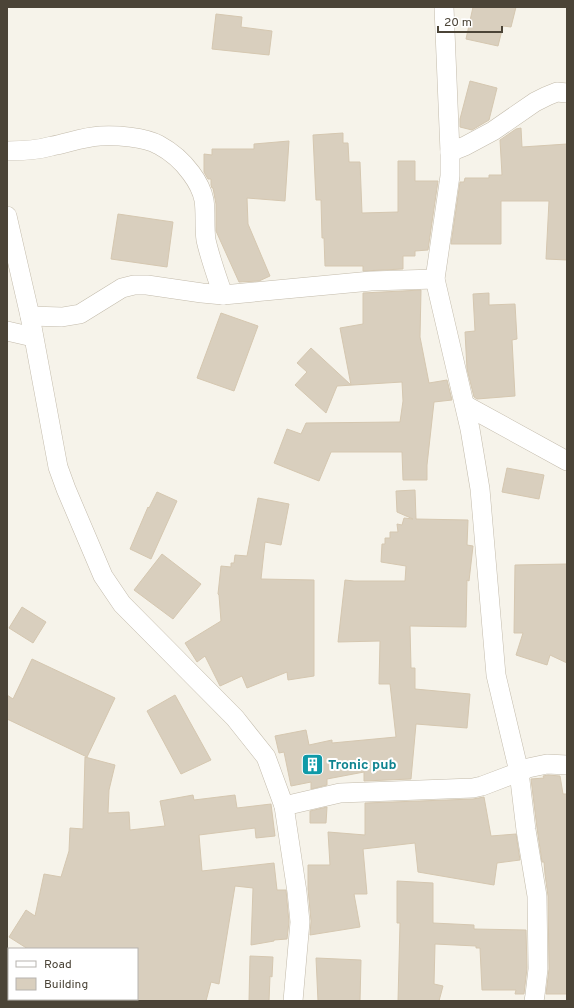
<svg xmlns="http://www.w3.org/2000/svg" width="574" height="1008" viewBox="0 0 574 1008" font-family="Overpass,sans-serif">
<style>
.building{fill:#d9cfbe;stroke:#d5c7b0}
.lines{fill:none;stroke-linecap:round;stroke-linejoin:round}
.street-casing{stroke:#c3bbab;stroke-width:20}
.street{stroke:#fff;stroke-width:19}
.labels{text-anchor:middle;dominant-baseline:central;stroke-width:4;stroke-linejoin:round;paint-order:stroke}
.culture-label{font-size:14px;font-weight:bold;fill:#0d838f;stroke:#fff;text-anchor:start}
</style>
<rect width="100%" height="100%" fill="#f6f3ea"/>
<g class="building">
<polygon points="473,7 516,7 511,27 503,26 498,46 466,39"/>
<polygon points="216,14 242,17 241,27 272,31 269,55 212,49"/>
<polygon points="470,81 497,88 489,120 472,130 460,127 460,119"/>
<polygon points="521,128 522,147 567,144 567,260 546,259 549,201 501,201 501,244 451,244 460,182 464,182 465,178 489,178 489,175 502,175 500,140 516,129"/>
<polygon points="343,133 343,143 348,143 349,162 360,162 362,213 398,212 398,161 415,161 415,181 438,181 428,250 415,251 415,256 403,256 403,269 363,271 363,266 325,266 324,238 322,238 321,200 316,200 313,135"/>
<polygon points="289,141 285,201 247,198 248,224 270,276 259,281 239,282 216,231 216,204 213,188 212,188 211,185 211,179 208,179 204,172 204,154 212,155 212,149 254,149 254,144"/>
<polygon points="118,214 173,222 167,267 111,259"/>
<polygon points="421,290 420,337 429,383 447,380 452,400 434,402 427,465 427,480 403,480 402,452 331,452 319,481 274,463 287,429 301,434 306,423 400,422 403,401 402,382 337,386 326,413 295,385 307,372 297,363 311,348 351,385 340,328 363,324 363,293"/>
<polygon points="489,293 489,305 515,304 517,339 512,340 515,396 477,399 474,397 467,369 465,332 475,331 473,294"/>
<polygon points="221,313 258,326 234,391 197,378"/>
<polygon points="507,468 544,475 539,499 502,492"/>
<polygon points="415,490 416,519 468,520 467,545 473,546 469,581 467,580 466,627 410,626 411,668 415,668 415,689 470,694 467,728 416,724 411,779 364,781 364,772 327,779 327,785 311,789 311,782 291,786 284,752 279,753 275,736 306,730 309,745 332,740 332,743 396,737 390,684 379,684 380,641 338,642 345,580 354,581 405,581 406,566 381,562 382,544 385,544 385,538 390,538 390,532 398,532 397,524 402,525 404,518 413,519 397,512 396,491"/>
<polygon points="157,492 177,501 151,559 130,549 148,507 149,508"/>
<polygon points="258,498 289,504 281,545 265,542 261,579 314,580 314,676 288,680 287,672 247,688 242,676 220,686 205,656 197,662 185,643 221,621 219,595 218,594 221,566 231,567 231,563 234,563 235,555 247,556"/>
<polygon points="162,554 201,584 173,619 134,590"/>
<polygon points="567,564 567,663 550,655 547,665 516,655 523,633 514,633 515,565"/>
<polygon points="22,607 46,622 33,643 9,628"/>
<polygon points="32,659 115,698 87,757 7,719 7,695 13,699"/>
<polygon points="175,695 211,760 181,774 147,711"/>
<polygon points="85,757 115,765 109,790 108,813 129,812 130,830 165,826 160,801 193,795 194,800 235,795 237,808 271,804 275,836 256,838 255,828 199,835 202,871 274,863 277,890 286,890 289,922 287,939 274,940 274,941 251,945 253,888 235,886 219,984 211,982 206,1001 137,1001 137,949 28,949 9,937 26,910 35,916 44,874 61,877 69,851 70,828 83,829"/>
<polygon points="548,775 560,776 563,794 567,794 567,994 546,994 549,969 548,896 545,874 544,862 542,862 537,828 531,779 544,778 543,776"/>
<polygon points="484,797 491,836 516,834 520,860 497,863 494,885 418,872 415,843 363,849 367,894 354,894 360,927 310,935 311,921 308,889 308,865 330,865 328,832 365,835 365,803 473,799"/>
<polygon points="327,807 326,823 310,823 310,811"/>
<polygon points="397,881 433,883 433,923 474,925 474,929 526,930 527,968 524,994 515,994 516,990 482,990 480,948 476,948 476,946 435,944 434,984 443,986 439,1001 398,1001 400,923 397,923"/>
<polygon points="250,956 273,957 272,977 270,976 269,1001 249,1001"/>
<polygon points="316,958 361,960 360,1001 318,1001"/>
</g>
<g class="lines">
<defs>
<g id="street">
<polyline points="444,7 450,152 450,176 435,279 470,429 480,489 496,675 519,772 526,830 537,896 538,969 535,995 534,1001"/>
<path d="M 7,151 C 22,151 38,150 52,146 C 68,143 83,137 100,136 C 116,135 145,137 159,145 C 172,152 183,162 191,173 C 197,181 202,190 204,200 C 206,213 204,226 206,240 C 210,258 217,277 223,295"/>
<polyline points="450,152 465,146 493,131 535,102 547,96 557,92 567,93"/>
<polyline points="7,216 30,316 58,467 66,489 103,576 122,604 235,718 266,757 284,806 297,892 300,922 293,1001"/>
<polyline points="30,316 62,317 80,314 122,288 134,285 147,285 202,293 223,295 371,281 435,279"/>
<polyline points="7,331 33,337"/>
<polyline points="465,405 567,461"/>
<polyline points="284,806 340,793 473,788 482,786 519,772 528,768 547,764 567,765"/>
</g>
</defs>
<use href="#street" class="street-casing"/>
<use href="#street" class="street"/>
</g>
<defs>
<symbol id="building-square" viewBox="-11 -11 22 22"><rect x="-9" y="-9" width="18" height="18" rx="4" fill="#0f9aa8" stroke="#fff"/><path d="M-4-6H4V6H1V3H-1V6H-4ZM-2.5-4.3h1.7v1.8h-1.7ZM.8-4.3h1.7v1.8H.8ZM-2.5-1h1.7V.8h-1.7ZM.8-1h1.7V.8H.8Z" fill="#fff"/></symbol>
</defs>
<g fill-rule="evenodd">
<use href="#building-square" x="300" y="752" width="25" height="25"/>
</g>
<g class="labels">
<g class="culture-label">
<text x="328" y="765">Tronic pub</text>
</g>
</g>
<rect width="574" height="1008" fill="none" stroke="#4b4437" stroke-width="16"/>
<rect x="8" y="948" width="130" height="52" fill="#ffffff" stroke="#b7b4af"/>
<rect x="16" y="961" width="20" height="6" fill="#ffffff" stroke="#b7b4af"/>
<text x="44" y="968" font-size="12" fill="#4b4437">Road</text>
<rect x="16" y="978" width="20" height="12" fill="#d9cfbe" stroke="#b7b4af"/>
<text x="44" y="988" font-size="12" fill="#4b4437">Building</text>
<path d="M438 26v6h64v-6" fill="none" stroke="#4b4437" stroke-width="2"/>
<text x="444" y="26" font-size="12" fill="#4b4437" stroke="#ffffff" stroke-width="3" paint-order="stroke">20 m</text>
</svg>
